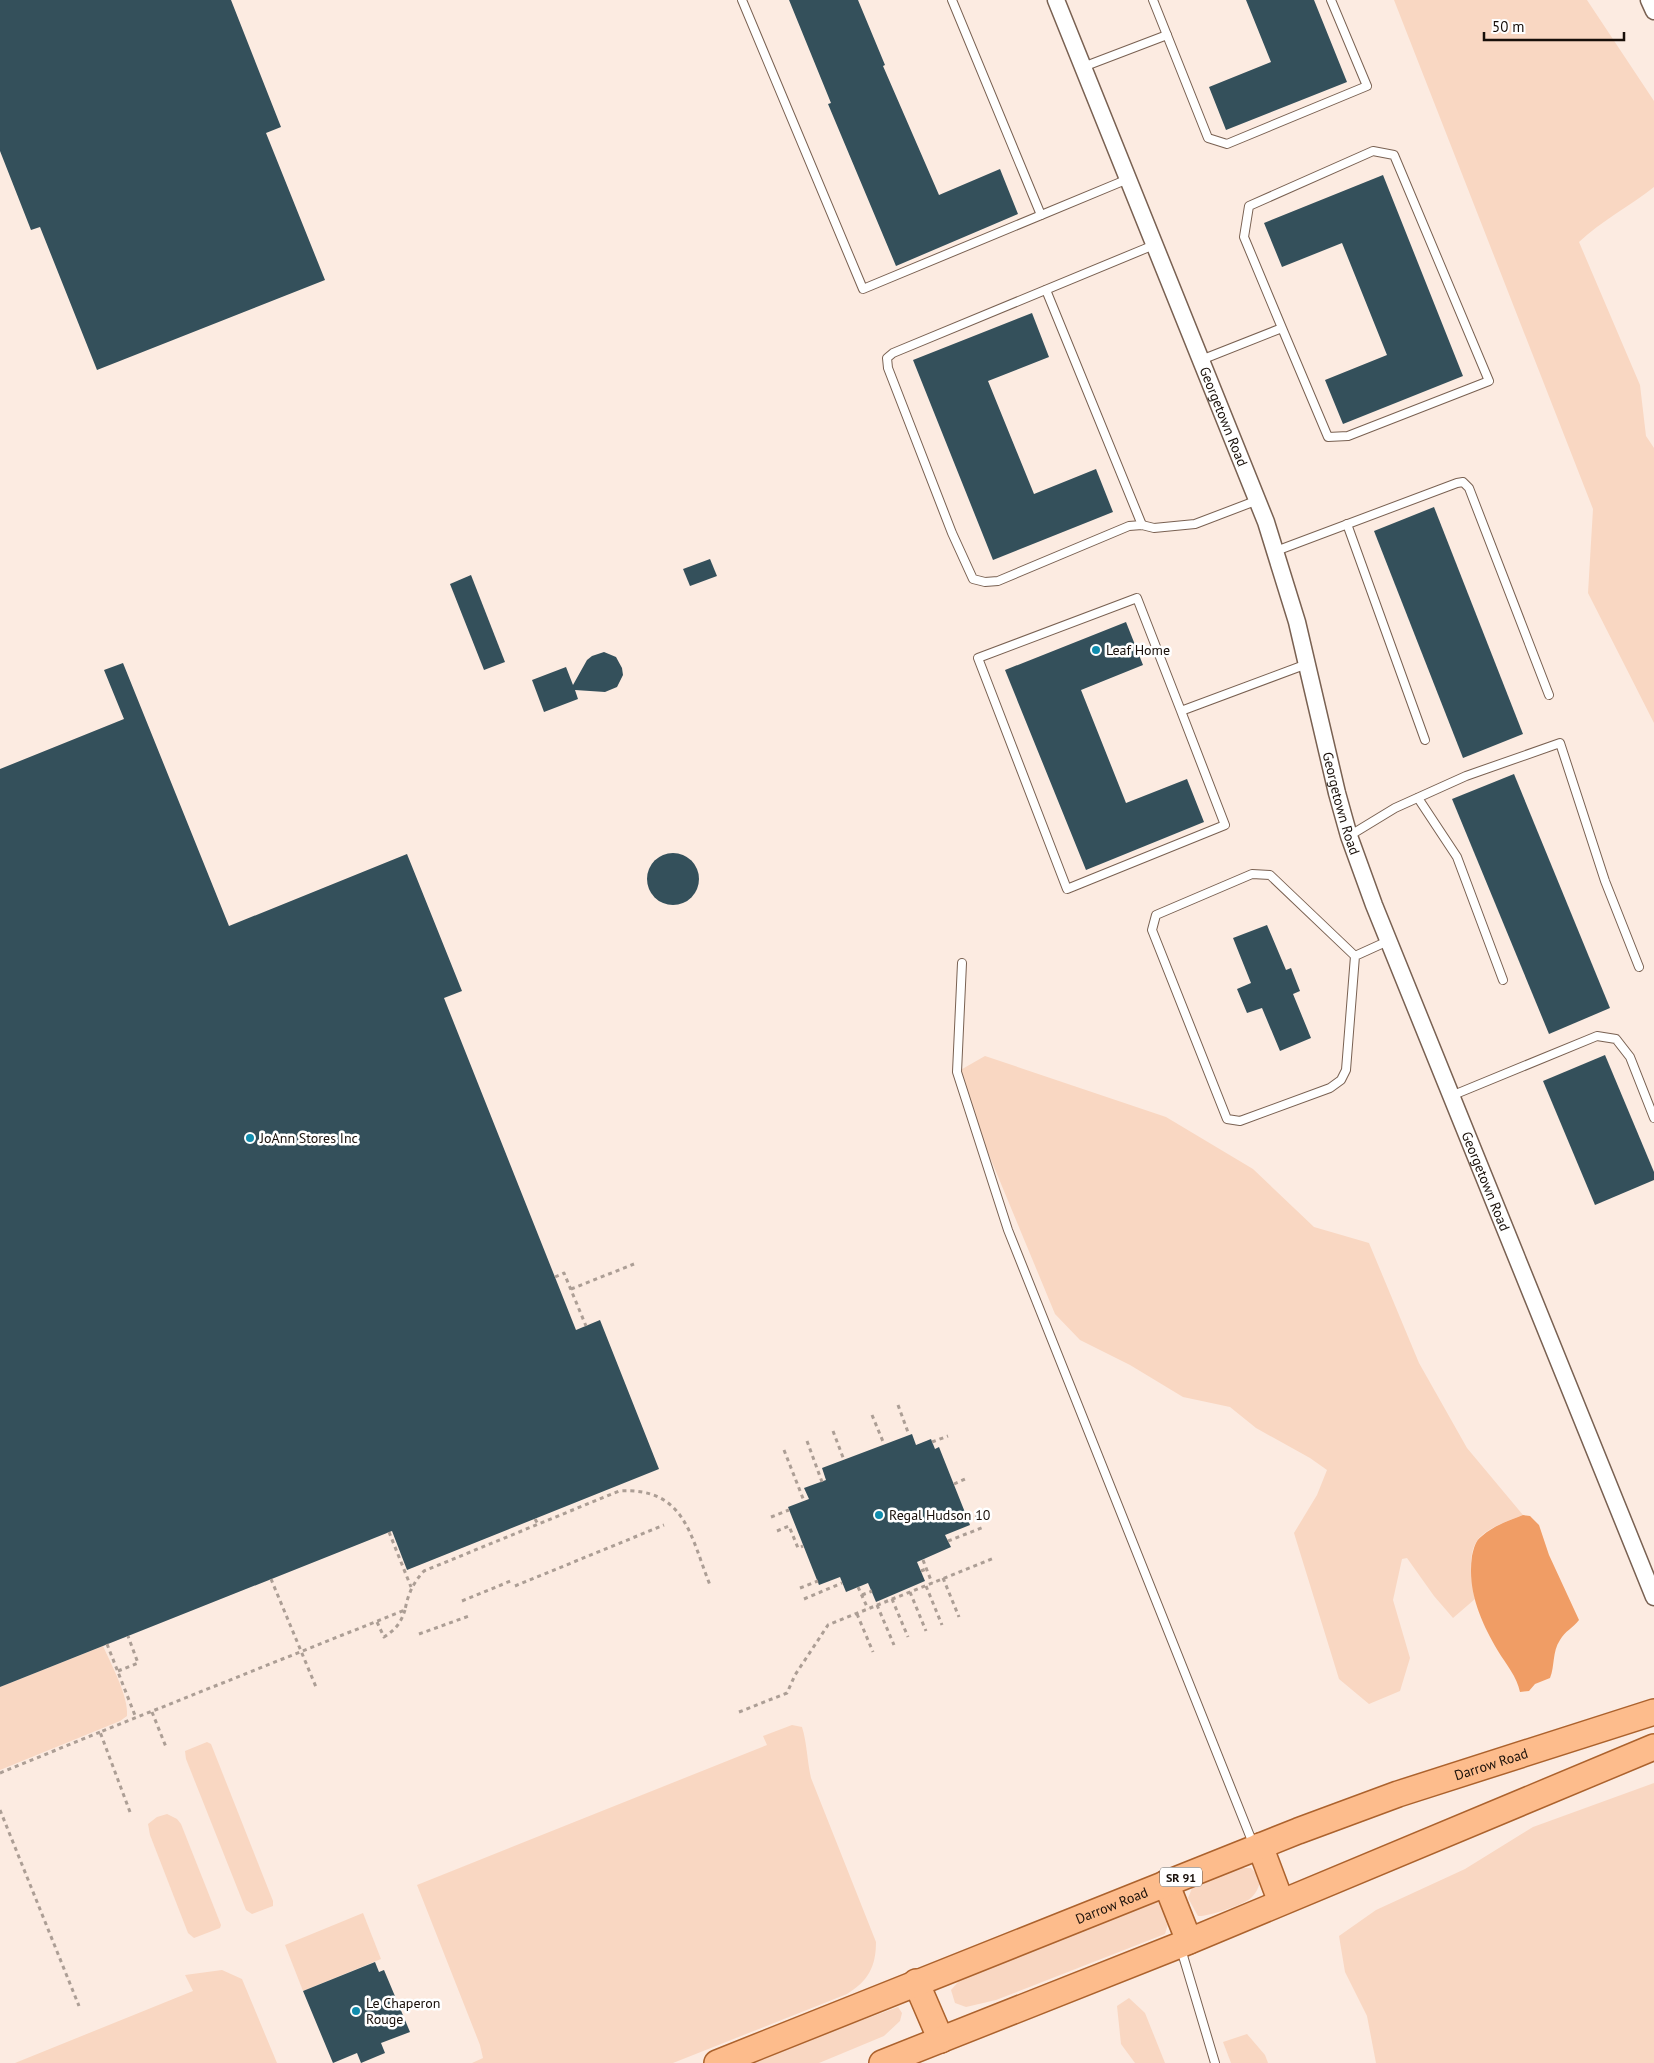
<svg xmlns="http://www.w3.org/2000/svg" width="1654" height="2063" viewBox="0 0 1654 2063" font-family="'PT Sans',sans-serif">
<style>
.green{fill:#f9d7c2}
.water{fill:#f09d65}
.building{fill:#34505b}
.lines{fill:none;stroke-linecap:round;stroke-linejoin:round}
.lane-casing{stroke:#796152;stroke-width:10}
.street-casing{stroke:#796152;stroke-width:19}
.primary-casing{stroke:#ac622d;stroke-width:28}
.path{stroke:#ac9e95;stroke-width:3;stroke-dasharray:4 4;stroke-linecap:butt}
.lane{stroke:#fff;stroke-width:8}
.street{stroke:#fff;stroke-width:16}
.primary{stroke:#fdbc8c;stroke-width:25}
.poi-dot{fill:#108cad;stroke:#fff;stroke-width:2}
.labels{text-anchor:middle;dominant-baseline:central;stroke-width:5;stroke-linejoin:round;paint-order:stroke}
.shield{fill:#fff;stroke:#5d5753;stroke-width:1}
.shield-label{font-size:12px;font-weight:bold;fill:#180f09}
.street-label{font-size:14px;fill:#180f09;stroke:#fff}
.poi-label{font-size:14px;fill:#180f09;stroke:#fff;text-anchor:start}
</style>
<rect width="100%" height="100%" fill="#fcebe1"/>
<g class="green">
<path d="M 1394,0 L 1587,0 L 1654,101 L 1654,187 C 1630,206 1601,221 1579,242 L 1640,385 L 1646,436 L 1654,448 L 1654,723 L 1588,593 L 1593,509 Z"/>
<path d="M 985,1056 L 1166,1117 L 1253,1169 L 1314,1227 L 1369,1243 L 1419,1363 L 1467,1448 L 1523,1515 C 1510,1520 1492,1526 1481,1536 C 1466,1549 1471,1582 1475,1599 L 1453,1618 L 1434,1596 L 1407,1558 L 1402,1559 L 1393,1600 L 1410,1658 L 1400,1691 L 1369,1704 L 1339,1679 L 1294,1533 L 1317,1495 L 1327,1470 L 1310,1458 L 1256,1428 L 1230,1407 L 1183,1397 L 1130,1365 L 1080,1340 L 1055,1314 L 965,1097 L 957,1072 Z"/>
<path d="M 103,1646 C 111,1664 129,1697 127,1716 L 120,1721 L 0,1770 L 0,1687 Z"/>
<path d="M 792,1725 L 802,1727 C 807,1743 807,1760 811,1778 L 876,1942 C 876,1967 868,1981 847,1994 L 673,2063 L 472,2063 L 483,2058 L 480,2045 L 417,1885 L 767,1745 L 763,1736 Z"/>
<polygon points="207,1742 211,1744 273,1901 273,1906 252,1914 246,1910 186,1759 185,1751"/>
<polygon points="1654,1783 1654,2063 1376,2063 1367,2016 1345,1972 1339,1936 1376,1910 1465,1869 1533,1827"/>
<polygon points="167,1814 177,1819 181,1824 221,1925 220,1928 194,1938 188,1933 150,1835 148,1824 157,1817"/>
<path d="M 1239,1868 L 1251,1868 L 1261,1879 C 1259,1886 1257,1892 1252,1897 C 1246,1904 1208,1917 1198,1916 L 1188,1898 L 1193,1886 Z"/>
<polygon points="1153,1900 1161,1902 1170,1918 1165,1934 996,2000 966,2007 955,2003 951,1990 958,1982 978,1969"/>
<polygon points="363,1913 381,1959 303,1991 285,1945"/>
<polygon points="222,1970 242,1979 277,2063 15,2063 193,1991 185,1975"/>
<polygon points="1129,1998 1145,2013 1165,2063 1135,2063 1121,2044 1117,2006"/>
<polygon points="898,2007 902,2013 900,2021 884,2036 819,2063 745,2063"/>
<polygon points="1247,2034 1265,2055 1268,2063 1231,2063 1223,2042"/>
</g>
<path class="water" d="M 1523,1515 L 1530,1516 L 1539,1525 L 1549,1555 L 1579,1620 C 1573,1628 1565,1631 1560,1640 C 1552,1652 1555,1666 1550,1678 L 1535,1684 L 1529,1691 L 1520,1692 C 1517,1677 1506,1664 1498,1651 C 1481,1622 1467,1591 1472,1556 C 1474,1548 1475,1541 1482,1536 C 1493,1526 1510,1520 1523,1515 Z"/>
<g class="building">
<polygon points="0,0 231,0 281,127 266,133 325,280 97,370 40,227 31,230 0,151"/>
<polygon points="789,0 858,0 885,65 883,66 939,195 1000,169 1018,214 896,266 828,104 831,103"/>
<polygon points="1246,0 1314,0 1347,82 1226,130 1209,87 1271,62"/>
<polygon points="1383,175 1463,376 1343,424 1325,380 1387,355 1342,243 1282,267 1264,223"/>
<polygon points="1032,313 1049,357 988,381 1034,494 1096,469 1113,512 993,560 913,360"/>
<polygon points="1434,507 1523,734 1463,758 1374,531"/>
<polygon points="710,559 717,576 690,586 683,569"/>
<polygon points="471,575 505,662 484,670 450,584"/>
<polygon points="1126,622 1143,665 1081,690 1126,803 1187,779 1204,822 1086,870 1005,670"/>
<polygon points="604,652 616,657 622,668 623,675 617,687 605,692 575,690 578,699 544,712 532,680 566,667 573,685 587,660 592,656"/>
<polygon points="123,663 229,926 407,854 462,991 444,998 576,1330 600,1320 659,1469 407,1570 392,1531 0,1687 0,769 124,719 104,670"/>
<polygon points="1514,774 1610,1008 1549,1034 1452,799"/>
<circle cx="673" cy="879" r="26"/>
<polygon points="1267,925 1286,970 1291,968 1300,991 1293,994 1311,1038 1280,1051 1262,1008 1247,1013 1237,989 1251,983 1233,938"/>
<polygon points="1605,1055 1654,1172 1654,1180 1595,1205 1543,1081"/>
<polygon points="912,1434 916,1445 931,1439 935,1449 939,1447 970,1525 945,1535 951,1547 917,1562 925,1581 876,1602 868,1583 846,1592 840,1577 819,1585 788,1507 809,1499 804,1488 826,1480 822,1468"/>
<polygon points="375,1962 379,1972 384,1970 410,2032 381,2043 385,2053 361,2063 357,2053 333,2063 303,1991"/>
</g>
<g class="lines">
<defs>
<g id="lane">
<polyline points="742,0 863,289 1128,179"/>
<polyline points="952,0 1041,215"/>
<polyline points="1153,0 1208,138 1227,144 1367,86 1331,0"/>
<polyline points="1083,67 1167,35"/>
<polyline points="1154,245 893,353 887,358 888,368 952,533 973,579 985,582 998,581 1129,526 1142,525 1154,528 1195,524 1258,500"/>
<polyline points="1046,290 1142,525"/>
<polyline points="1201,360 1282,328 1328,437 1348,436 1489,381 1394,155 1373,151 1249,206 1244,237 1282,328"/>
<polyline points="1347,524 1425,740"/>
<polyline points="1276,551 1457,483 1463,482 1469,488 1549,695"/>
<polyline points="1181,711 1137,598 978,658 1067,889 1225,825 1181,711 1307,664"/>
<polyline points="1418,798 1457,857 1503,980"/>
<polyline points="1349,836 1395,808 1466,776 1560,743 1605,881 1639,967"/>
<polyline points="1355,956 1270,875 1252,874 1156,915 1152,930 1227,1119 1240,1121 1330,1088 1341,1080 1346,1070 1355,956 1388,941"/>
<polyline points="962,963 957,1072 1008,1230 1254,1846"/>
<polyline points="1451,1096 1597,1036 1616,1039 1630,1057 1654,1118"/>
<polyline points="1181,1949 1215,2063"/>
</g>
<g id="street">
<path id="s1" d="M 1056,0 L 1266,522 L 1297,622 L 1337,793 L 1349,836 L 1374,905 L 1654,1597"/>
<polyline points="1649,0 1654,11"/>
</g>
<g id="primary">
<polyline points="1260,1846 1281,1902"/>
<polyline points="1166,1883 1189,1941"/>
<polyline points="916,1982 941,2040"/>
<path id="s2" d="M 717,2063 L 1298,1831 L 1398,1794 L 1654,1712"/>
<polyline points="882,2063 1180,1945 1654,1747"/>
</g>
</defs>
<use href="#lane" class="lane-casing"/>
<use href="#street" class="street-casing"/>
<use href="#primary" class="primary-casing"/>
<g class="path">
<polyline points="555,1277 564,1273 586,1326"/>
<polyline points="571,1289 634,1264"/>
<polyline points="898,1405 909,1435"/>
<polyline points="872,1415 884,1444"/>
<polyline points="833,1431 844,1460"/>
<polyline points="807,1441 822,1482"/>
<polyline points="932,1442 948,1436"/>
<polyline points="784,1450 804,1501"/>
<polyline points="954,1484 965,1479"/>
<polyline points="771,1517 789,1510"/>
<polyline points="535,1519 538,1524"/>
<polyline points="968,1520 979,1516"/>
<polyline points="777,1531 789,1526 798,1548 803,1546"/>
<polyline points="389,1532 411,1587"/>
<polyline points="948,1541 984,1527"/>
<polyline points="923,1560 932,1583"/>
<polyline points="921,1571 926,1569"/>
<polyline points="943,1578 959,1617"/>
<polyline points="271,1579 316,1687"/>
<polyline points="515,1586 664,1525"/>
<polyline points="926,1586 942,1625"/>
<polyline points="858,1587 868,1609"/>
<polyline points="800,1588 818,1581"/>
<polyline points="910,1592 926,1631"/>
<polyline points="862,1595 872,1591"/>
<polyline points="804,1599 842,1583"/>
<polyline points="892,1599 908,1637"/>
<polyline points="462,1601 513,1580"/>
<polyline points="877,1605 894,1645"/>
<polyline points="857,1614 873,1652"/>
<path d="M 377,1622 L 384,1637 C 395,1630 401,1623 405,1610"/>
<polyline points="419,1634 469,1616"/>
<polyline points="107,1644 136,1718"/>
<polyline points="118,1671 138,1663 128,1636"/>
<polyline points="152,1712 166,1747"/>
<polyline points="739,1712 787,1693 795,1675 828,1625 994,1558"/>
<polyline points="0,1773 100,1732"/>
<polyline points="0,1810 79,2006"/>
<path d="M 130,1812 L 100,1732 L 405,1610 C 408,1594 413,1583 424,1571 L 619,1491 C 685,1487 690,1535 710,1585"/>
</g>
<use href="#lane" class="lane"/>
<use href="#street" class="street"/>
<use href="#primary" class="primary"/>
</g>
<g class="poi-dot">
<circle cx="1096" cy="650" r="5"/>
<circle cx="250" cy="1138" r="5"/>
<circle cx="879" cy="1515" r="5"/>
<circle cx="356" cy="2011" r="5"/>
</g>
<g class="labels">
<rect class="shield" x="1160" y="1867.5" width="42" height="19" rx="4"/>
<g class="shield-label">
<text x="1181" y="1877">SR 91</text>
</g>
<g class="street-label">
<text stroke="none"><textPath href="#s1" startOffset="449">Georgetown Road</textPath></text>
<text stroke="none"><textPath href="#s1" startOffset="854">Georgetown Road</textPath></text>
<text stroke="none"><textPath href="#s1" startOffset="1259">Georgetown Road</textPath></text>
<text stroke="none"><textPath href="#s2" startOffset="830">Darrow Road</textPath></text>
<text stroke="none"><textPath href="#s2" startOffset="425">Darrow Road</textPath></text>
</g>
<g class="poi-label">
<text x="1106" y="650">Leaf Home</text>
<text x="260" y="1138">JoAnn Stores Inc</text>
<text x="889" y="1515">Regal Hudson 10</text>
<text x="366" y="2003">Le Chaperon<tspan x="366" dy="16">Rouge</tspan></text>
</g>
</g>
<path d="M1484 32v8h140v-8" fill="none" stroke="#180f09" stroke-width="2.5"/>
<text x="1492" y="32" font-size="15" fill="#180f09" stroke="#ffffff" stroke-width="4" paint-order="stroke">50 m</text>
</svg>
